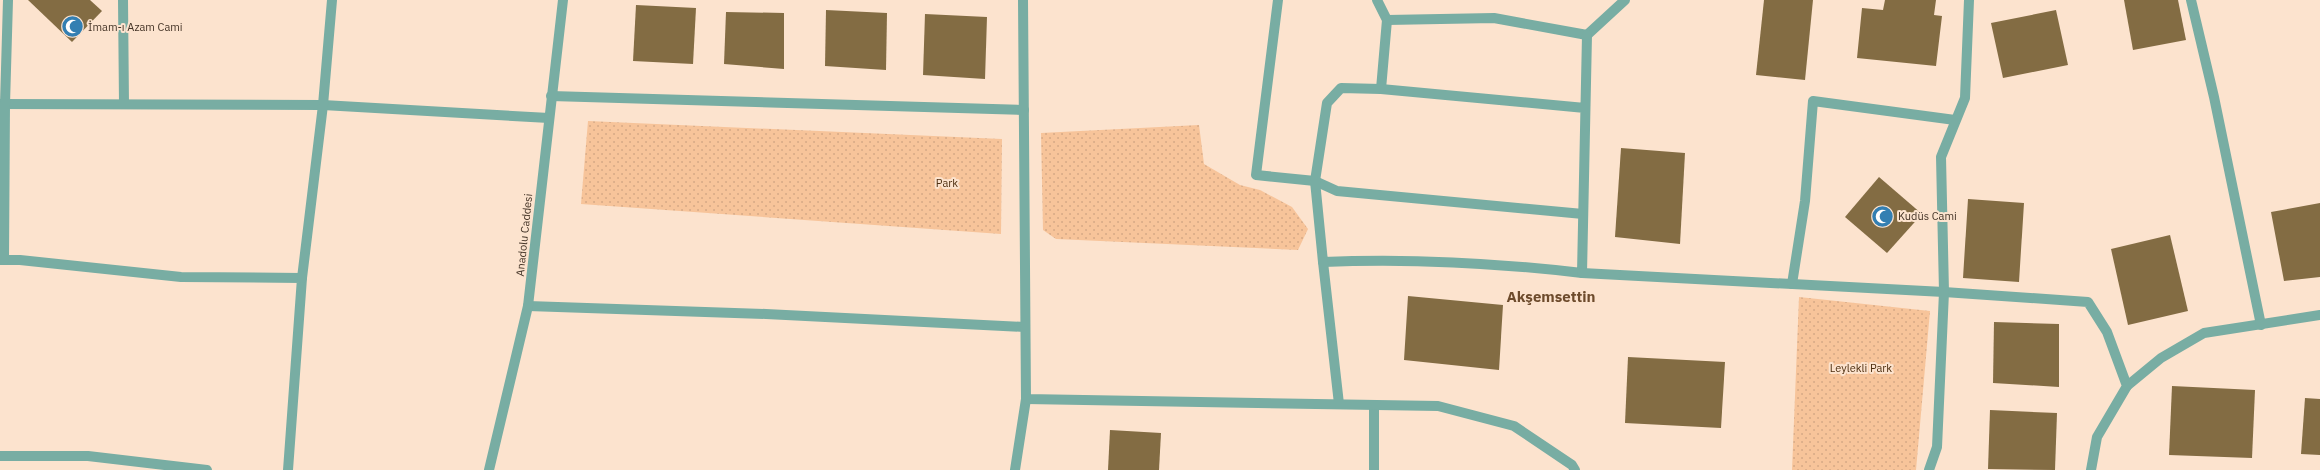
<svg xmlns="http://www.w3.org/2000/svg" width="2320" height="470" viewBox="0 0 2320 470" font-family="'IBM Plex Sans',sans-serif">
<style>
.grass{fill:url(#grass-dots)}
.building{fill:#836c43}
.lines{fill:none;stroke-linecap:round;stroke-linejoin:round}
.minor{stroke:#78ada3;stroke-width:10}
.tertiary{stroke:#78ada3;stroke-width:10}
.labels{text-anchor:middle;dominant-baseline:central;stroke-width:4;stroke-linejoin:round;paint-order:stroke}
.poi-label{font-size:11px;fill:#433326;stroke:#fce3ce;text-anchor:start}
.park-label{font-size:11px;fill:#4d2e0f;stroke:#fce3ce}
.street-label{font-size:11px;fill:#433326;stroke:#fce3ce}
.district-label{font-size:15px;font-weight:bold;fill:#6d4b2c;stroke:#fce3ce}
</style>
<defs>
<pattern id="grass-dots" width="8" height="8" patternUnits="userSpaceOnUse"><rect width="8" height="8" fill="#f7c49a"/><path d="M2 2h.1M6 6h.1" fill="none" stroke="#d5a985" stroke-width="1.8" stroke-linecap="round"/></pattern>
</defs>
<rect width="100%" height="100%" fill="#fce3ce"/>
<g class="grass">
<polygon points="588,121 1002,139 1001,234 581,204"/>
<polygon points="1199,125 1204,164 1240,185 1260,190 1292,207 1308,229 1298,250 1056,239 1043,230 1041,133"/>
<polygon points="1799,297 1930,311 1916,470 1792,470"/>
</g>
<g class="building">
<polygon points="28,0 90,0 102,11 72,42"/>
<polygon points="1764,0 1813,0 1805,80 1756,75"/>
<polygon points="1885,0 1936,0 1934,15 1942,16 1936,66 1857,58 1862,8 1883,10"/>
<polygon points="2124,0 2178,0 2186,40 2133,50"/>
<polygon points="636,5 696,8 693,64 633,61"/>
<polygon points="826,10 887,13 886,70 825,66"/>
<polygon points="2056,10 2068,65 2003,78 1991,23"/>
<polygon points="726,12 784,13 784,69 724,64"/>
<polygon points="925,14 987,17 985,79 923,75"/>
<polygon points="1621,148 1685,153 1680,244 1615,237"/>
<polygon points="1879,177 1922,214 1887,253 1845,217"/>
<polygon points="1968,199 2024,203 2019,282 1963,278"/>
<polygon points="2320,203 2320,277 2284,281 2271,212"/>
<polygon points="2170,235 2188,311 2128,325 2111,249"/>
<polygon points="1408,296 1503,305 1499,370 1404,360"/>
<polygon points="1994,322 2059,324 2059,387 1993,383"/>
<polygon points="1628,357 1725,362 1721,428 1625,423"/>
<polygon points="2172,386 2255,390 2252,458 2169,455"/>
<polygon points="2305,398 2320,399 2320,455 2301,454"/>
<polygon points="1990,410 2057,413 2055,470 1988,469"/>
<polygon points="1110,430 1161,433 1159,470 1108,470"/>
</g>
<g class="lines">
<g class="minor">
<polyline points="123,0 124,104"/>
<polyline points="1278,0 1256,175 1315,181 1337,191 1583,214"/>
<polyline points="1377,0 1387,20 1381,89"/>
<polyline points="2191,0 2214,97 2261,325"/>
<polyline points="1387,20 1494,18 1587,35 1625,0"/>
<polyline points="551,96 1024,110"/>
<polyline points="0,104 323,105 549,118"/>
<path d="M 1585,108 L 1381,89 L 1341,88 L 1327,103 L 1315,181 L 1323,262 C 1410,258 1496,263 1582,273 L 1587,35"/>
<polyline points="0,260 20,260 181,277 302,278 288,470"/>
<polyline points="4,260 5,104 8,0"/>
<polyline points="1323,262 1339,404"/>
<polyline points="1582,273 1944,292 2088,302 2107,332 2127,386 2097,437 2091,470"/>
<polyline points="302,278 323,105 332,0"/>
<polyline points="1792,284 1805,201 1813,101 1955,120"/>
<polyline points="528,306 766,314 1025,327"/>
<polyline points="2127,386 2161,358 2204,333 2320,315"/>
<polyline points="0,456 88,456 207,470"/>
<polyline points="1015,470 1026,399"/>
<polyline points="1374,470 1374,405"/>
<polyline points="1929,470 1937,447 1944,292 1941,157 1965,98 1969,0"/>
</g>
<g class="tertiary">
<polyline points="1023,0 1026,399 1438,406 1514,426 1572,465 1575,470"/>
<polyline points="489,470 528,306 563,0"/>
</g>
</g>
<defs>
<symbol id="mosque-disc" viewBox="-11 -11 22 22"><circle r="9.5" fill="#337fb2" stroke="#fce3ce"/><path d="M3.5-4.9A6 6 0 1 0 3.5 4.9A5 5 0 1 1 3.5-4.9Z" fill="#fff"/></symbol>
</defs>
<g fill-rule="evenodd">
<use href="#mosque-disc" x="60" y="14" width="25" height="25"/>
<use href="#mosque-disc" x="1870" y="204" width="25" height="25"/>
</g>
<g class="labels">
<g class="poi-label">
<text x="88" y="27">İmam-ı Azam Cami</text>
<text x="1898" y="216">Kudüs Cami</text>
</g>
<g class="park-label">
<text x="947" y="183">Park</text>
<text x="1861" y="368">Leylekli Park</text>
</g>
<g class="street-label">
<text transform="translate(524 235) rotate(-84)">Anadolu Caddesi</text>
</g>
<g class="district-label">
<text x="1551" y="296">Akşemsettin</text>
</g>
</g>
</svg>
